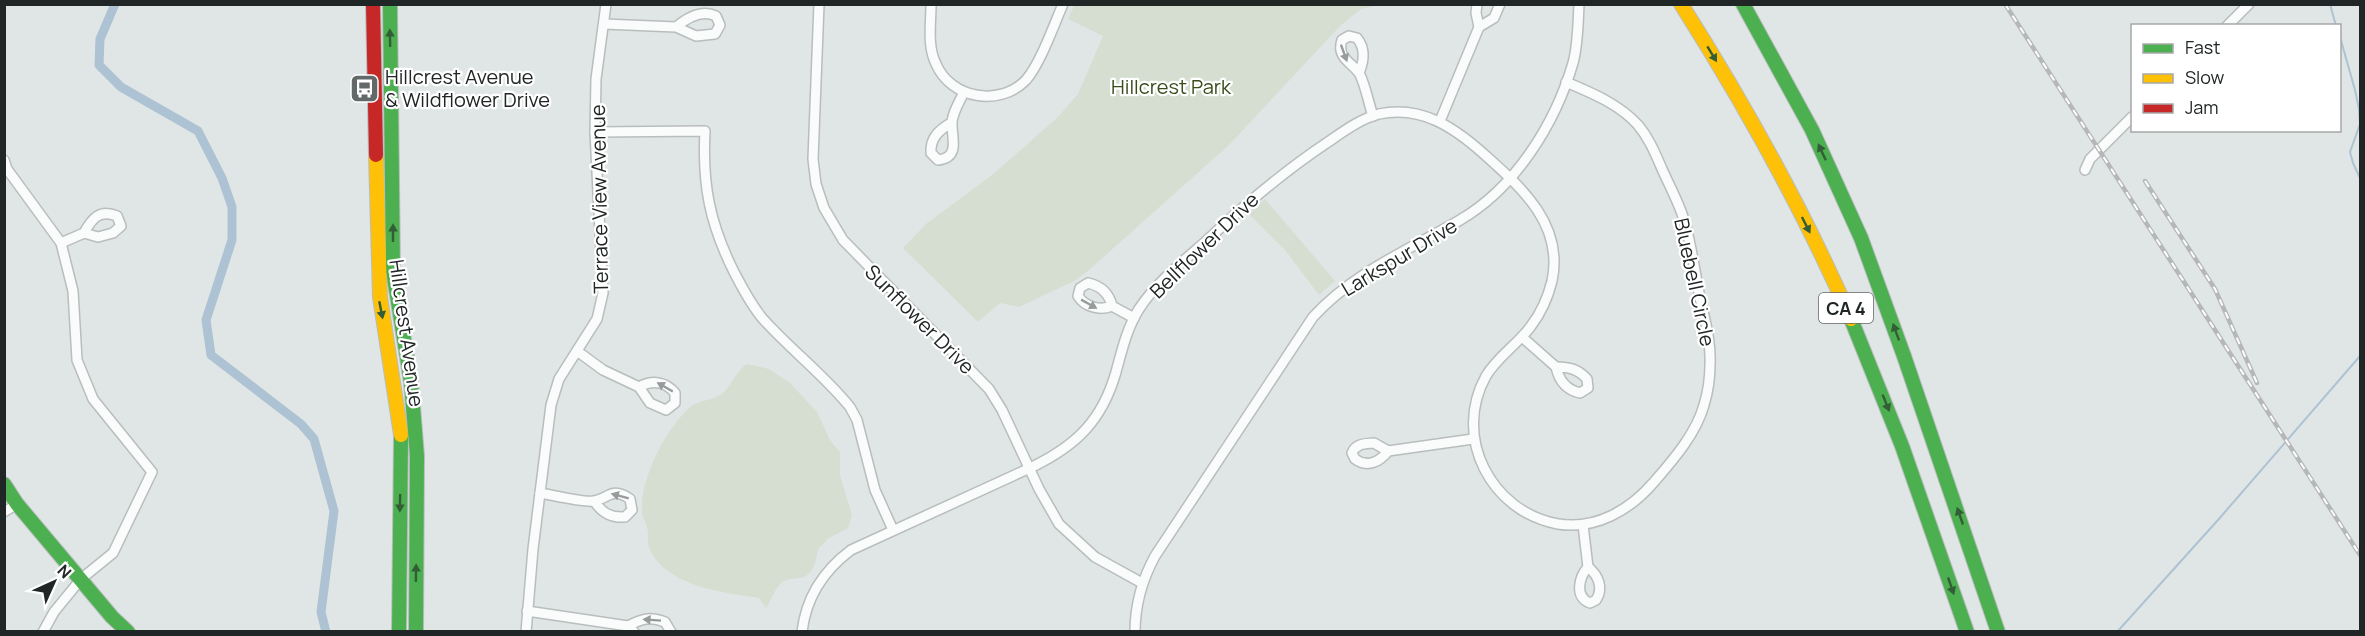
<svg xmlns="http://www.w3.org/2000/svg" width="2365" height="636" viewBox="0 0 2365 636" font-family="Manrope,sans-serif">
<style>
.green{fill:#d6ded1}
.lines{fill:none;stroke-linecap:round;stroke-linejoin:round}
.stream{stroke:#adc2d2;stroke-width:2}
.canal{stroke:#adc2d2;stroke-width:9}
.street-casing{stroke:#b8bdbd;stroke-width:12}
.fast-casing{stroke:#b8bdbd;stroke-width:16}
.slow-casing{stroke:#b8bdbd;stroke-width:16}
.jam-casing{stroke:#b8bdbd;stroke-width:16}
.street{stroke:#fafbfb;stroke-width:9}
.fast{stroke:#4caf50;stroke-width:14}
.slow{stroke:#ffc107;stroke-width:14}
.jam{stroke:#c62828;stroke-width:14}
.rail-casing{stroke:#b6b7b7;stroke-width:4.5}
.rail{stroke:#fff;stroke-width:2;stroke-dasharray:7;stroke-linecap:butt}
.oneway{fill:#325d36}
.oneway2{fill:#989b9b}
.labels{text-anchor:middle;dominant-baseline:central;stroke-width:4.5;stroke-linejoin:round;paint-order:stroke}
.shield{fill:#fff;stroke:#636766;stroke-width:1.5}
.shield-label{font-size:18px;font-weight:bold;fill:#202625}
.poi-label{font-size:20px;fill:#202625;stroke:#fff;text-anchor:start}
.park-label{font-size:20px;fill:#3a4c1c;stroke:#fff}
.street-label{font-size:20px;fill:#202625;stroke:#fff}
</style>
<rect width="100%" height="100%" fill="#e0e6e6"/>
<g class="green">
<polygon points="1075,4 1378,5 1361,9 1340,26 1229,145 1089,270 1076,280 1019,307 1000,303 978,322 903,248 926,224 992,175 1058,117 1078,94 1103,36 1068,19"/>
<polygon points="1265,199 1335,281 1319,295 1285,250 1249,214"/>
<path d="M 747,364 L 769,369 L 790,383 L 817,412 L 831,442 L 840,452 L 840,476 L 852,515 L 848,528 L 829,538 L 818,549 C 816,560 814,576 800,578 C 793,579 787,578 781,583 C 775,589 771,600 766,608 L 759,598 C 727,593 689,589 664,568 C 657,562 648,551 648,541 C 647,536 649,532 647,528 C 646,521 642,518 642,511 C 640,479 665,431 688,409 C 698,399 715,401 724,392 C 733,383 736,371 747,364 Z"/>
</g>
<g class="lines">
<g class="stream">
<polyline points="2330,4 2336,26"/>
<polyline points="2340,37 2355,90 2359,109 2360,124 2350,152 2353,163 2360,178"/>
<polyline points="2117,632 2218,520 2360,356"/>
</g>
<polyline class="canal" points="115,4 100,39 99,65 121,87 198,131 222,178 232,207 232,240 206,320 211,355 301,424 314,439 334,511 321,612 326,632"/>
<defs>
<g id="street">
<polyline points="819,4 813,159 816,184 824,208 843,240 989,389 1002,410 1039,489 1059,524 1095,557 1142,583"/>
<path d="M 931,4 C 931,24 927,46 936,64 C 951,99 1000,107 1026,80 C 1040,64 1054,25 1063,4"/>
<polyline points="1477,4 1476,13 1479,27"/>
<path d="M 604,24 L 676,27 L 696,36 L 715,34 L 720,25 L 716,16 C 702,9 688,17 676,27"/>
<polyline points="2227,26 2249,4"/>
<path d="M 1359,73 C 1364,61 1366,49 1357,38 L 1349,36 L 1342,40 C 1336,57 1351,62 1359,73 C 1365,83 1369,105 1373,116"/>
<polyline points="1440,121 1479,27 1494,18 1500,4"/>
<path d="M 951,123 C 939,130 930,138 931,153 L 938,160 C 960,158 952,138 952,125 C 951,115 960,101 964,92"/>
<path d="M 595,132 L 705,131 C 702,185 710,224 734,272 C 743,289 751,305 763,319 C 791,350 824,375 850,407 L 857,420 L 875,490 L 893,530"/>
<polyline points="4,160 7,169 61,243 73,291 77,360 93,399 152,472 113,553 81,579 54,612 43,632"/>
<polyline points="2085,170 2090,159 2132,117"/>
<path d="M 61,243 L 84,233 L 98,237 L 113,233 L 121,226 L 117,216 C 100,209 92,218 84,233"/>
<path d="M 1112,306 C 1109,293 1101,286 1088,283 L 1080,288 L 1078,296 C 1085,307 1100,311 1112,306 L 1134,318"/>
<polyline points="1522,337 1556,367"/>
<path d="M 577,351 L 603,370 L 639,387 L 650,403 L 666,410 L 675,403 L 675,393 C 665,381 652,380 639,387"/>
<path d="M 1556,367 C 1569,367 1578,369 1587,379 L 1588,388 L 1580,393 C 1567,390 1559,381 1556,367 Z"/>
<path d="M 1374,443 L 1388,451 C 1380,462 1367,468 1355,459 L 1352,453 C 1356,443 1365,444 1374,443 Z"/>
<polyline points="1388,451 1473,439"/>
<path d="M 540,493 C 552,495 584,503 594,501 C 608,499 612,486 630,499 L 632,510 L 625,517 C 611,518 602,513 595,502"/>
<polyline points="4,512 17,504"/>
<polyline points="1583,525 1588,567"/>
<path d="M 1588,567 C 1598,575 1604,588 1596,600 L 1590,603 C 1574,597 1579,577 1588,567 Z"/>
<polyline points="527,611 628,626 634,632"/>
<path d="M 628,626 C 641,619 650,616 665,622 L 671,632"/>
<polyline points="526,632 533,549 551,405 559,379 597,319 603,293 595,132 596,79 606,4"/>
<path d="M 802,632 C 806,597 823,571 851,550 L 1030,468 C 1076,446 1102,421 1116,372 C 1122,350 1127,328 1139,309 C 1156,283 1181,263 1204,243 C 1243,206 1283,172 1328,142 C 1344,131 1360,119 1379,114 C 1422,105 1455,128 1485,155 C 1522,188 1564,225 1552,281 C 1548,297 1541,313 1531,326 C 1518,344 1497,357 1486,376 C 1452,437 1491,512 1558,524 C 1596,530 1630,510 1654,482 C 1673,460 1696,434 1704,405 C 1708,392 1710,378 1710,364 C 1711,341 1705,320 1700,298 C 1695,273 1692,248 1685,223 C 1680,205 1670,187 1662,169 C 1655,153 1649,138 1638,125 C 1619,104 1592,93 1566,82"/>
<path d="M 1135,632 C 1135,604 1142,580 1155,556 L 1313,317 C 1354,272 1409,250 1460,220 C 1516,187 1555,124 1573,63 C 1578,45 1578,24 1579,4"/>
</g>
<g id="fast">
<polyline points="390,4 393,271 411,382 417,456 416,632"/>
<polyline points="1743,4 1812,130 1861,238 1904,356 1998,632"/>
<polyline points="1851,319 1902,446 1967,632"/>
<polyline points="4,484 17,504 112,617 128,632"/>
<polyline points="399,632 401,435"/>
</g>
<g id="slow">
<path d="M 1681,4 C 1745,105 1803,209 1851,319"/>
<polyline points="376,155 380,297 401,435"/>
</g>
<polyline id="jam" points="373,4 376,155"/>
</defs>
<use href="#street" class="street-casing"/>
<use href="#fast" class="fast-casing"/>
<use href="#slow" class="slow-casing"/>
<use href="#jam" class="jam-casing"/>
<use href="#street" class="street"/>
<use href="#fast" class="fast"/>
<use href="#slow" class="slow"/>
<use href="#jam" class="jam"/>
<defs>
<g id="rail">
<polyline points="2005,4 2360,555"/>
<polyline points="2145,181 2215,289 2257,383"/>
</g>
</defs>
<use href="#rail" class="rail-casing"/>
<use href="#rail" class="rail"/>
</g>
<defs><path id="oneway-solid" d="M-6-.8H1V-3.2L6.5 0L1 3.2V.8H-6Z" transform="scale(1.5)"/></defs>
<g class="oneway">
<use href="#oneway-solid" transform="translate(390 38) rotate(-91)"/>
<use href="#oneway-solid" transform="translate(1712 54) rotate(59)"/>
<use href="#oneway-solid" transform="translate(1822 152) rotate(-115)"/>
<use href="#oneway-solid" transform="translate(1806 225) rotate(63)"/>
<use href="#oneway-solid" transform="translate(393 233) rotate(-90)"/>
<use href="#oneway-solid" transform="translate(381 310) rotate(79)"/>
<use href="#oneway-solid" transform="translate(1896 332) rotate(-110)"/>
<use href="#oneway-solid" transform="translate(1886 403) rotate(68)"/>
<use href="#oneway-solid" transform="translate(400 503) rotate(91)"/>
<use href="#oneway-solid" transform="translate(1960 516) rotate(-109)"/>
<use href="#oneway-solid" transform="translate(416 573) rotate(-89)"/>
<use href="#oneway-solid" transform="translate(1951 586) rotate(71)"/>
</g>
<g class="oneway2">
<use href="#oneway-solid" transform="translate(1344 53) rotate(70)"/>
<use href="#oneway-solid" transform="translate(1089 304) rotate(29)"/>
<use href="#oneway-solid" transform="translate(665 387) rotate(-150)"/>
<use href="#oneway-solid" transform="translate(620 496) rotate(-165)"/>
<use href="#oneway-solid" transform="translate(652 620) rotate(-176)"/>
</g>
<defs>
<symbol id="bus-square" viewBox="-11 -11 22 22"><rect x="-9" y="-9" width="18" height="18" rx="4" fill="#636969" stroke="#fff"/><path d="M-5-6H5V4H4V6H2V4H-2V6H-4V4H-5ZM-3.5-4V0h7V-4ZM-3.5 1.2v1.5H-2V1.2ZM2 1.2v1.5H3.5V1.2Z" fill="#fff"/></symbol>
</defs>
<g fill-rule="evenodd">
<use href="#bus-square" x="348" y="72" width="33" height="33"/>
</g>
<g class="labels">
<rect class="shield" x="1819" y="293" width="54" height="30" rx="4.5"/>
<g class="shield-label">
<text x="1846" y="308">CA 4</text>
</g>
<g class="poi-label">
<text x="385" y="76">Hillcrest Avenue<tspan x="385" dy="23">&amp; Wildflower Drive</tspan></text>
</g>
<g class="park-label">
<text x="1171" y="86">Hillcrest Park</text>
</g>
<g class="street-label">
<text transform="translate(599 199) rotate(-91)">Terrace View Avenue</text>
<text transform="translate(1204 245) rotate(-44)">Bellflower Drive</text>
<text transform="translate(1399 257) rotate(-31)">Larkspur Drive</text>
<text transform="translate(1695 282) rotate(78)">Bluebell Circle</text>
<text transform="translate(920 319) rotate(45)">Sunflower Drive</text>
<text transform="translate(407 333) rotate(82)">Hillcrest Avenue</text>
</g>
</g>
<rect width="2365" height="636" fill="none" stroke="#202625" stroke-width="12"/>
<rect x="2131" y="24" width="210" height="108" fill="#ffffff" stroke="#a6a8a8" stroke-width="1.5"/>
<rect x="2143" y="44" width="30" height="9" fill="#4caf50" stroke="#a6a8a8" stroke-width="1.5"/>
<text x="2185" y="54" font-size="18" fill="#202625">Fast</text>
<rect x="2143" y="74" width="30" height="9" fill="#ffc107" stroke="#a6a8a8" stroke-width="1.5"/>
<text x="2185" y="84" font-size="18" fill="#202625">Slow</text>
<rect x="2143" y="104" width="30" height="9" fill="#c62828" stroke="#a6a8a8" stroke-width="1.5"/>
<text x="2185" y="114" font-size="18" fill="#202625">Jam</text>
<g transform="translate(54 582) rotate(45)" stroke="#ffffff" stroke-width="4.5" paint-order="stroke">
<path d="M0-4.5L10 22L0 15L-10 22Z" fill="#202625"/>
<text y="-9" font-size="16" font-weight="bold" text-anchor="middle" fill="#202625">N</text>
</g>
</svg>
